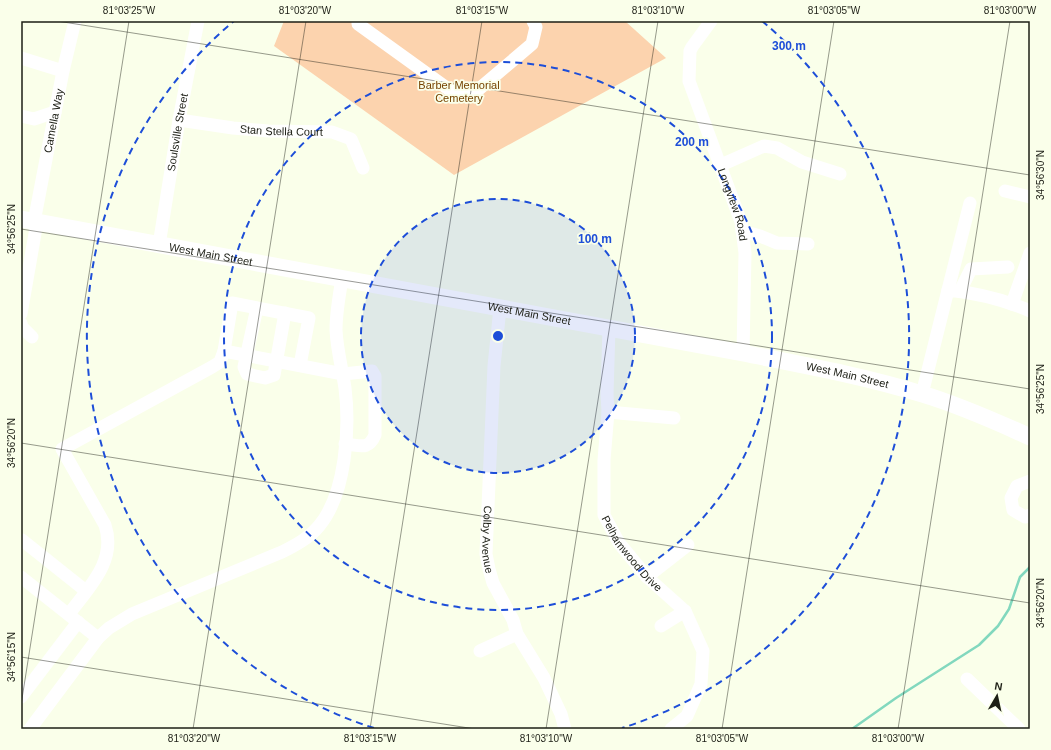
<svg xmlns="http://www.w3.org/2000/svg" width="1051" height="750" viewBox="0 0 1051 750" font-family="Arial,sans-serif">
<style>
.green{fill:#fcd3ae}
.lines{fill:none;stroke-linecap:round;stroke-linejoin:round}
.stream{stroke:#82d8be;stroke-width:2.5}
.minor{stroke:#fff;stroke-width:13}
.major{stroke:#fff;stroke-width:17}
.ticks{fill:none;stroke:#1d1f16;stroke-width:1;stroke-opacity:0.45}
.ring{fill:none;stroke:#1d4ed8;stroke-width:2;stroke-dasharray:7 5}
.labels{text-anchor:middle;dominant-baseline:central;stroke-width:3.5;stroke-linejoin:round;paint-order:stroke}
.park-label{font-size:11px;fill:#764402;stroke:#faffea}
.street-label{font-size:11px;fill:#1d1f16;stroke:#faffea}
.centre{fill:#1d4ed8;stroke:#faffea;stroke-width:2}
.ring-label{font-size:12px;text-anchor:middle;font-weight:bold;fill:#1d4ed8;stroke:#faffea;stroke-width:3.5;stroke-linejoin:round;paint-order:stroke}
.neatline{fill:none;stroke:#1d1f16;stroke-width:1.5}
.ticks-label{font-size:10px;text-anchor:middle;fill:#1d1f16}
</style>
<rect width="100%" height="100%" fill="#faffea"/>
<polygon class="green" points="284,21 625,21 666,58 454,175 274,46"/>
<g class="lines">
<polyline class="stream" points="852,729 896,698 979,645 998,626 1009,609 1020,577 1030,567"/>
<g class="minor">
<polyline points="358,21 358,24 451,91 466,95 479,89 532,44 536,27 533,21"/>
<path id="s1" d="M 711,21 L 692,47 L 690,51 L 689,81 L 741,222 L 745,253 L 743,353"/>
<polyline points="21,58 63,71"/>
<polyline points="21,116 34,119 55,112"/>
<path id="s2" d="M 179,120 L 233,128 L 268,131 L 332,132 L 351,139 L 363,168"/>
<polyline points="721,165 764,146 777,148 802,162 840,174"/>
<polyline points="1005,191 1030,197"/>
<path id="s3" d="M 34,222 L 63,71 L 75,21"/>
<polyline points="742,231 760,236 777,243 808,244"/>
<path id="s4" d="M 159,245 L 179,120 L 198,21"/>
<polyline points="948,290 970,203"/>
<polyline points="960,291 971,269 1008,267"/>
<polyline points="1012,304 1030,253"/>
<polyline points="257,308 244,367 247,374 265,378 274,375 285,313"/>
<path id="s5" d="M 500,308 L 494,366 L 486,554 L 489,569 L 493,583 L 513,620 L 517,634 L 544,678 L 561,714 L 565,729"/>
<polyline points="21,314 37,222"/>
<polyline points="21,323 22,327 32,337"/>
<path id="s6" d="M 609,328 L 607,394 L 608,412 L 604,460 L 604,515 L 619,543 L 647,577 L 685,611 L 703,651 L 701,684 L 687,716 L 671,729"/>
<polyline points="224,351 232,303 309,318 300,365"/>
<path d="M 922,394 L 948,290 C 976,293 1005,300 1030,311"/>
<polyline points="608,412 674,418"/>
<polyline points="1030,481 1017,486 1011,498 1013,510 1025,517 1030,515"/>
<polyline points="21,541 22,540 86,591"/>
<polyline points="21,577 98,638"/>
<polyline points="647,577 688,545"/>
<path d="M 69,614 C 89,587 117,561 105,525 L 62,449 L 212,367 L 220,362 L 224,351 L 343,374 L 372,371 L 375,376 L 375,435 C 368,451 360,445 345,444"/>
<polyline points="661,626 685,611"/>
<polyline points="480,651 517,634"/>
<polyline points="967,679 1019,729"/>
<polyline points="21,697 78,622"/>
<path d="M 30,729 L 98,638 L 109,628 L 132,614 L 282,552 C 296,545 309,538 319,526 C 346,494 350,428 345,388 C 342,368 337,350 336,330 C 336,313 339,296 342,279"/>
</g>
<path class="major" id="s7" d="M 21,219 L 743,353 C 803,365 864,376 922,394 C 959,405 995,421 1030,437"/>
</g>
<path class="ticks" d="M 57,21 L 1030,175M 21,229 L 1030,389M 21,443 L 1030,603M 21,657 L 475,729M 21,705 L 129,21M 193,729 L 306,21M 370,729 L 482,21M 546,729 L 658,21M 722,729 L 834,21M 898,729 L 1010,21"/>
<circle cx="498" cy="336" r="137" fill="#1d4ed8" fill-opacity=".12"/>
<g class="ring">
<circle cx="498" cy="336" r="137"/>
<circle cx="498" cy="336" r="274"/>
<path d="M374 728A411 411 0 0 1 234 21M762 21A411 411 0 0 1 622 728"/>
</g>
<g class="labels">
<g class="park-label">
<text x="459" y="85">Barber Memorial<tspan x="459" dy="13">Cemetery</tspan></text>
</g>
<g class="street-label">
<text stroke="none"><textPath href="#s3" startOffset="103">Camella Way</textPath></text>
<text stroke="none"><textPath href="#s2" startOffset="103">Stan Stella Court</textPath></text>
<text stroke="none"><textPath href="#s4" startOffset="114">Soulsville Street</textPath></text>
<text stroke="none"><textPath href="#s1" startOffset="198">Longview Road</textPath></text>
<text stroke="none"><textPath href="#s7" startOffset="193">West Main Street</textPath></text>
<text stroke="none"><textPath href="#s7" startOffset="517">West Main Street</textPath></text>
<text stroke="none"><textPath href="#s7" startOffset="841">West Main Street</textPath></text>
<text stroke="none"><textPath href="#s5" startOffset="232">Colby Avenue</textPath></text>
<text stroke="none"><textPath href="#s6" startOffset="235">Pelhamwood Drive</textPath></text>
</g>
</g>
<circle cx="498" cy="336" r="6" class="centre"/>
<g class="ring-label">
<text x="789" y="50">300 m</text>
<text x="692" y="146">200 m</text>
<text x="595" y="243">100 m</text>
</g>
<rect width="1051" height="750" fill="none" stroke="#faffea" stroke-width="44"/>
<g transform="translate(997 696) rotate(9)" stroke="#faffea" stroke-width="3" paint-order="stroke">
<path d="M0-3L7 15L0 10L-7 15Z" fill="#1d1f16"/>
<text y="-6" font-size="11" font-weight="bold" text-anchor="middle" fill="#1d1f16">N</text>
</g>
<rect x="22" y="22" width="1007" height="706" class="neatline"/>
<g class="ticks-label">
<text x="129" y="14">81°03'25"W</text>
<text x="305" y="14">81°03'20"W</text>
<text x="482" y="14">81°03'15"W</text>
<text x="658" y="14">81°03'10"W</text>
<text x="834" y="14">81°03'05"W</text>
<text x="1010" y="14">81°03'00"W</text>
<text transform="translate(1040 175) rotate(-90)" y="4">34°56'30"N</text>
<text transform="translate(11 229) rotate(-90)" y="4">34°56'25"N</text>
<text transform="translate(1040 389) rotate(-90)" y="4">34°56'25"N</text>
<text transform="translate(11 443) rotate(-90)" y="4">34°56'20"N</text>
<text transform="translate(1040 603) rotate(-90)" y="4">34°56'20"N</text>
<text transform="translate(11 657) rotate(-90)" y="4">34°56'15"N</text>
<text x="194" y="742">81°03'20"W</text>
<text x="370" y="742">81°03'15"W</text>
<text x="546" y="742">81°03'10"W</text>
<text x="722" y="742">81°03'05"W</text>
<text x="898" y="742">81°03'00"W</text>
</g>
</svg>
